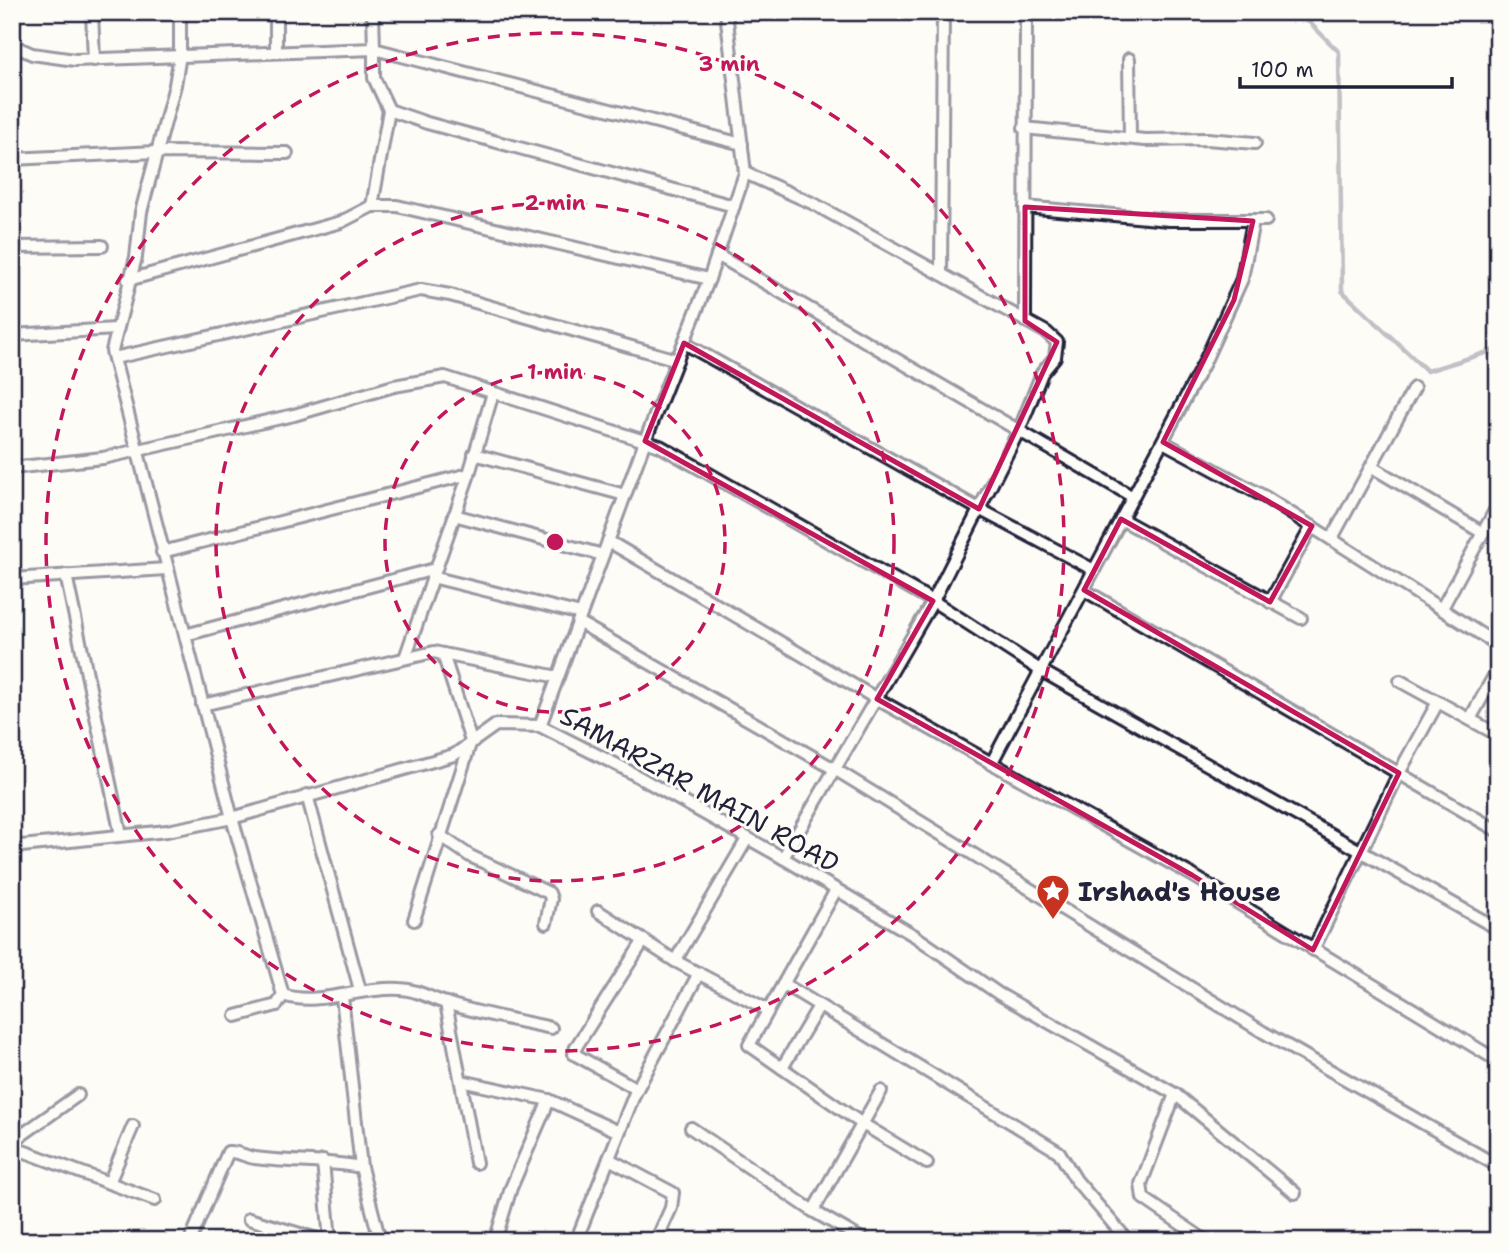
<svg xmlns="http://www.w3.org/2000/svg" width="1510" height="1253" viewBox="0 0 1510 1253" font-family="'Shantell Sans',sans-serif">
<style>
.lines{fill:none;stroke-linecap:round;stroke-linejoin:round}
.stream{stroke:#787885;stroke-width:4.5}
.minor-casing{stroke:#22223b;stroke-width:16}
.minor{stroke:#fdfcf7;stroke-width:10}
.marked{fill:none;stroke:#c2185b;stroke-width:5;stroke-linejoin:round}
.ring{fill:none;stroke:#c2185b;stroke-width:3.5;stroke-dasharray:12 9}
.labels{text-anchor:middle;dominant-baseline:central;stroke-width:6;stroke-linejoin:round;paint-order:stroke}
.street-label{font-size:26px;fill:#22223b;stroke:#fdfcf7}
.poi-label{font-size:26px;font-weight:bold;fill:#22223b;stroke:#fdfcf7;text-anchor:start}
.centre{fill:#c2185b;stroke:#fdfcf7;stroke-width:3.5}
.ring-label{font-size:21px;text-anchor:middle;font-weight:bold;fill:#c2185b;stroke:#fdfcf7;stroke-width:6;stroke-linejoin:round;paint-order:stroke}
</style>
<rect width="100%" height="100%" fill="#fdfcf7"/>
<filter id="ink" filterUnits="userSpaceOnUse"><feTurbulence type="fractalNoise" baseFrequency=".0143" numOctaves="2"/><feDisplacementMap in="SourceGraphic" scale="14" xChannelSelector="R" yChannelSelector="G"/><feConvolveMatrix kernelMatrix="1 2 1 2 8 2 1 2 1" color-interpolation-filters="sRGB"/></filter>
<g filter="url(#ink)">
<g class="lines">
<polyline class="stream" points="1299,12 1339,52 1342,291 1427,371 1498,349"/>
<defs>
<g id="minor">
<polyline points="92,12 94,60"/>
<polyline points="180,12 180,55 175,85 141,212 136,257 112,351 232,818 283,995 277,1005 236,1016"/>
<polyline points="276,12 276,52"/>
<polyline points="373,12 374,49 742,144"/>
<polyline points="12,45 32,54 75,60 374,49 374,78 389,110 427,123 734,206"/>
<polyline points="1129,59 1130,138"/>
<polyline points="1024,128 1145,140 1207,139 1255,143"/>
<polyline points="12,159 156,152 287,153"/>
<polyline points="745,173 814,204 1046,332 1057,342 1055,357 1042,373 1021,426 933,601 783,858"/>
<polyline points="372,206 389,110"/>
<polyline points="1025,207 1169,220 1266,220"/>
<polyline points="12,247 102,246"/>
<polyline points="717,255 1133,497"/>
<polyline points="941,274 943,12"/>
<polyline points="128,280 341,222 372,206 397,206 709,279"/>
<polyline points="1025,321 1026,20"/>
<polyline points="12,335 116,329"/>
<polyline points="684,343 979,509 1094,570"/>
<polyline points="114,358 421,290 450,295 677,360"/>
<polyline points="1163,442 1265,497 1498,645"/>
<polyline points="474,454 625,495"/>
<polyline points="1372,467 1483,533"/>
<polyline points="12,468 103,458 294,415 394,386 445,377 660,446 933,601 1040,670 1498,929"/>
<polyline points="454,515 603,555"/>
<polyline points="1121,519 1301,618"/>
<polyline points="1332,538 1414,388"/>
<polyline points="608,541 877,699 1192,875 1498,1061"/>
<polyline points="162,552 469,474"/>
<polyline points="66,575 121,835"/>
<polyline points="432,577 581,614"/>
<polyline points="12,579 166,569"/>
<polyline points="1084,590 1498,831"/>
<polyline points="1270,602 1312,526"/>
<polyline points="1442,608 1498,505"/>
<polyline points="578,622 836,770 1263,1032 1498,1166"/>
<polyline points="185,635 435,569"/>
<polyline points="443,654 558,677"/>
<polyline points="405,658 469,474 493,393"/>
<polyline points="1400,681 1498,735"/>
<polyline points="202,705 434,652 443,654 471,741 414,920"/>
<polyline points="1470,719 1498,669"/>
<polyline points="540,726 645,441 709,279 745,173 726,12"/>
<polyline points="991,764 1204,363 1242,279 1253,221"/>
<polyline points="307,795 360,990"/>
<polyline points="439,835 470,856 549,893 551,899 546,923"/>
<polyline points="12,847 167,831 232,818 454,755 496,725 540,726 623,768 783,858 915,936 999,994 1175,1094 1295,1193"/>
<polyline points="836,890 749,1045 861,1123 927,1163"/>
<polyline points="598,911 675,961 768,1010"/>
<polyline points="1313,950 1399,773 1438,702"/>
<polyline points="675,961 747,839"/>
<polyline points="784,984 1059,1152 1076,1180 1128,1241"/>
<path d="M 283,995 C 317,1007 363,986 400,989 C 416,989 431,999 446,1003 C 480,1014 516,1020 551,1028"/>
<polyline points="446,1003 476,1163"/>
<polyline points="782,1068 819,1006"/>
<polyline points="461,1081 549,1100 619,1132"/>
<polyline points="637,1089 574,1054 576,1047 644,940"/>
<polyline points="1175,1094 1141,1184 1143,1198 1206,1241"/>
<polyline points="691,1128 813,1211 865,1241"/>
<polyline points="12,1142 78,1095"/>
<polyline points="12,1147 155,1200"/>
<polyline points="609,1159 673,1193 671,1208 656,1241"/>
<polyline points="323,1161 330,1241"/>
<polyline points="361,1167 380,1241"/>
<polyline points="109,1183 133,1126"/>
<polyline points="813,1211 881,1091"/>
<polyline points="249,1219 324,1241"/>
<path d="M 190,1241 L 228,1152 C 239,1151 245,1157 255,1158 C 290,1163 325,1160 361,1167 L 342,997"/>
<polyline points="495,1241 511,1188 549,1100"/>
<polyline points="576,1241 635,1093 699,973"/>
</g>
</defs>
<use href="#minor" class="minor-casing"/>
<use href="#minor" class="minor"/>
</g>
</g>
<path d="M0 0H1510V1253H0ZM 1025,207 L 1253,221 L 1234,300 L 1163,442 L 1312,526 L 1270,602 L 1121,519 L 1084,590 L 1399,773 L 1313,950 L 1192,875 L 877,699 L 933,601 L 645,441 L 684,343 L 979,509 L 1057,342 L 1025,321 Z" fill="#fdfcf7" fill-opacity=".55" fill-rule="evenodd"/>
<path class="marked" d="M 1025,207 L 1253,221 L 1234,300 L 1163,442 L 1312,526 L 1270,602 L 1121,519 L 1084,590 L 1399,773 L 1313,950 L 1192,875 L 877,699 L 933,601 L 645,441 L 684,343 L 979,509 L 1057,342 L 1025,321 Z"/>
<g class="ring">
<circle cx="555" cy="542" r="170"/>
<circle cx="555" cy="542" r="339"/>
<circle cx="555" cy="542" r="509"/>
</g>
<defs>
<symbol id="sight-pin" viewBox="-11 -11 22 30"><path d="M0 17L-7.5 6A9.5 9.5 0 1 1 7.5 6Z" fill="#c8321e" stroke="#fdfcf7"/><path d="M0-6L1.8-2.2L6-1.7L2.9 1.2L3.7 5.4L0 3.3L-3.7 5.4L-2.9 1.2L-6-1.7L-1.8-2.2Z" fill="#fff"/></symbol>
</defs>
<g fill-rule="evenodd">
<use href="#sight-pin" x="1034" y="872" width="38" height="52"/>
</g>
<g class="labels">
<g class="street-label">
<text transform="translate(700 789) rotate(29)">SAMARZAR MAIN ROAD</text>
</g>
<g class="poi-label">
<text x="1078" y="891">Irshad's House</text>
</g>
</g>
<circle cx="555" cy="542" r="10" class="centre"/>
<g class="ring-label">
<text x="729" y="71">3 min</text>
<text x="555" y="210">2 min</text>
<text x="555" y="379">1 min</text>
</g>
<rect width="1510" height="1253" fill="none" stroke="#fdfcf7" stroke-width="42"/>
<rect x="21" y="21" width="1468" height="1211" fill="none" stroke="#22223b" stroke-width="2.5" filter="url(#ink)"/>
<path d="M1240 77v10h212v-10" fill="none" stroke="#22223b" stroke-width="3.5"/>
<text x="1251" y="77" font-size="21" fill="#22223b" stroke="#fdfcf7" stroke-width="5" paint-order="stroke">100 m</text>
</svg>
